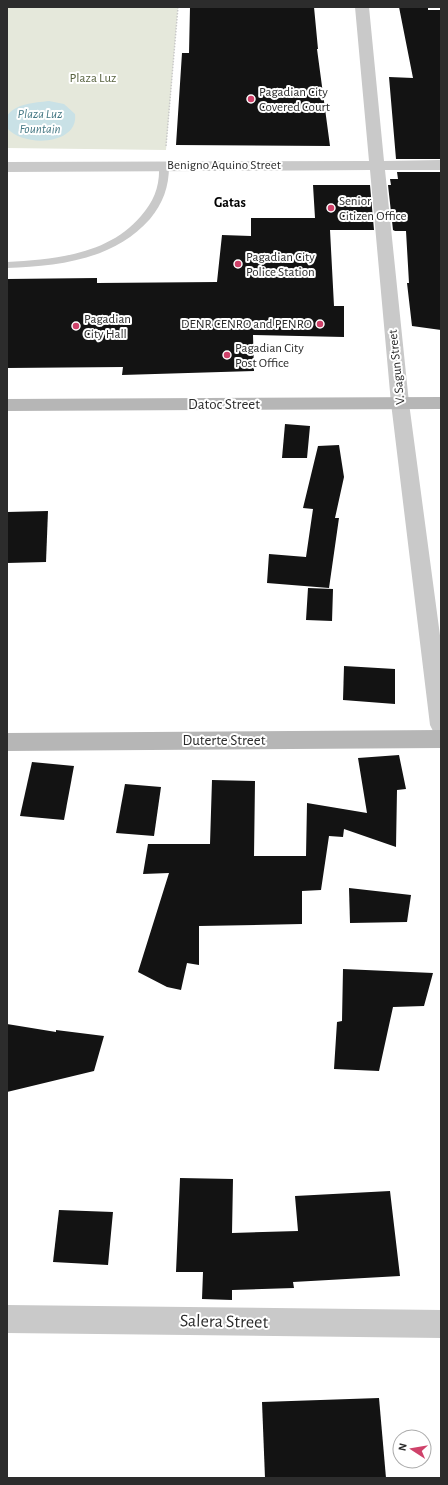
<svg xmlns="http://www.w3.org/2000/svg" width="448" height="1485" viewBox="0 0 448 1485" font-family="'Alegreya Sans',sans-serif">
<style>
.green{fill:#e5e8db}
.water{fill:#c9e1e6}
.building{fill:#131313}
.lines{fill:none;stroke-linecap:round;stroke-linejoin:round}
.path{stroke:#c9c9c9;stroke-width:1.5;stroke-dasharray:1.5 1.5;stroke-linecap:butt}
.lane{fill:#c9c9c9;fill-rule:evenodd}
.street{fill:#c9c9c9;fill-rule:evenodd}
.secondary{fill:#b6b6b6;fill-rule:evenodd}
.poi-dot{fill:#cf426a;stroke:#fff;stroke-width:1.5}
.labels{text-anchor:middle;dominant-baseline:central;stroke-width:4;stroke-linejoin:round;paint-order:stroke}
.far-park-label{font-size:13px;fill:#57623f;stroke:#fff}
.far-poi-label{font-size:13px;fill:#2c2c2c;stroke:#fff;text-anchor:start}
.far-water-label{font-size:13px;font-style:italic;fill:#457884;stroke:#fff}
.far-street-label{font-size:13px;fill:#2c2c2c;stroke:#fff}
.far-quarter-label{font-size:14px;font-weight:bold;fill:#000;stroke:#fff}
.street-label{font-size:15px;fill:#2c2c2c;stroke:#fff}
.near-street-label{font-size:18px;fill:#2c2c2c;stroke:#fff}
</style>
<rect width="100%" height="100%" fill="#fff"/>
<polygon class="green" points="7,7 178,7 166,150 7,148"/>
<path class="water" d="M 49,101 L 64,104 L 75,114 C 79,145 24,148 7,128 L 7,116 C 16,103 34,103 49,101 Z"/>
<g class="building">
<polygon points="190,7 314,7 318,49 317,49 330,146 176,145 182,53 189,53"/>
<polygon points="399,7 428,7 428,10 441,10 441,159 396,159 389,77 413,78"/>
<polygon points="397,172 441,172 441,330 412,326 407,283 409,283 406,231 395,231 393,230 388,185 391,185 390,179 398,179"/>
<polygon points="313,185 370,185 374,230 330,230 334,306 344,306 344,337 253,335 254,371 122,375 123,367 7,368 7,279 97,278 97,283 217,282 222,235 251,236 251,218 315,218"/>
<polygon points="285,424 310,426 307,458 282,458"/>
<polygon points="339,445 344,477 335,518 339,518 329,588 267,583 269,554 306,557 313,509 303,508 318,446"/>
<polygon points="48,511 46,562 7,563 7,512"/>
<polygon points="308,588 333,589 332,621 306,620"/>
<polygon points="344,666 395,669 395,704 343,700"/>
<polygon points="399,755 406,789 397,790 396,847 344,829 343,837 329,836 321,890 302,891 302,924 199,926 199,965 187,963 181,990 167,987 138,972 169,873 143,874 148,844 210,844 212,780 255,781 254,856 306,856 307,803 367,813 358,758"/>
<polygon points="32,762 74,766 64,820 20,816"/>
<polygon points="125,784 161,787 154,836 116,833"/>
<polygon points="349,888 411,895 407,922 350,923"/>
<polygon points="343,969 433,973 424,1006 393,1007 379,1071 334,1069 337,1022 342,1021"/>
<polygon points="7,1024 56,1032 56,1030 104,1036 94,1071 7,1092"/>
<polygon points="180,1178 233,1179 232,1233 298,1231 295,1196 390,1191 400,1276 293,1282 294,1288 232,1290 232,1300 202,1299 203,1272 176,1272"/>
<polygon points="59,1210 113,1212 108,1265 53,1262"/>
<polygon points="379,1398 386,1478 265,1478 262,1402"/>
</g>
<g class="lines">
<polyline class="path" points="166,146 178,7"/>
<path class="lane" d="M 164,163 L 169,166 C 169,187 163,203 150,219 C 114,260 58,266 7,268 L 7,262 C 55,259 108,255 141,216 C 154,201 160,186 159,166 Z"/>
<g class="street">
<polygon points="355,7 369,7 384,161 441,160 441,170 385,170 409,403 441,643 441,734 433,731 430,725 391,403 370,170 7,172 7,162 369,161"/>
<polygon points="7,1305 441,1310 441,1338 7,1333"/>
</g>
<g class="secondary">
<polygon points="441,397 441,409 7,411 7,399"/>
<polygon points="441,730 441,748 7,751 7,733"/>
</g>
</g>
<g class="poi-dot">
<circle cx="251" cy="99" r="4"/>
<circle cx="331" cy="208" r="4"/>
<circle cx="238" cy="264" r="4"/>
<circle cx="320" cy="324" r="4"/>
<circle cx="76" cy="326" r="4"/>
<circle cx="227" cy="355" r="4"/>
</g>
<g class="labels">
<g class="far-park-label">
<text x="93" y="78">Plaza Luz</text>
</g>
<g class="far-poi-label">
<text x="259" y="92">Pagadian City<tspan x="259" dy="15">Covered Court</tspan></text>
<text x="339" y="201">Senior<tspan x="339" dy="15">Citizen Office</tspan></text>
<text x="246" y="257">Pagadian City<tspan x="246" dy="15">Police Station</tspan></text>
<text x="84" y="319">Pagadian<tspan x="84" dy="15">City Hall</tspan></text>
<text x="312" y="324" text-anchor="end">DENR CENRO and PENRO</text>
<text x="235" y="348">Pagadian City<tspan x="235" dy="15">Post Office</tspan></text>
</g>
<g class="far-water-label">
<text x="40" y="114">Plaza Luz<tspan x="40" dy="15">Fountain</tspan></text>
</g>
<g class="far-street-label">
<text x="224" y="165">Benigno Aquino Street</text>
<text transform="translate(397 367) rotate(-96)">V. Sagun Street</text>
</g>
<g class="far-quarter-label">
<text x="230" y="203">Gatas</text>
</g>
<g class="street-label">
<text x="224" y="404">Datoc Street</text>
<text x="224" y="740">Duterte Street</text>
</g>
<g class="near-street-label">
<text transform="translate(224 1322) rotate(1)">Salera Street</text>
</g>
</g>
<rect width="448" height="1485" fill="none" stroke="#2c2c2c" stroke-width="16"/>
<g transform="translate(412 1449) rotate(282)"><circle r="19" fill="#ffffff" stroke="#ababab"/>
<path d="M0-3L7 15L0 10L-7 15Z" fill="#cf426a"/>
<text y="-6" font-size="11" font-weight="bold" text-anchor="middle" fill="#2c2c2c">N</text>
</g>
</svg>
